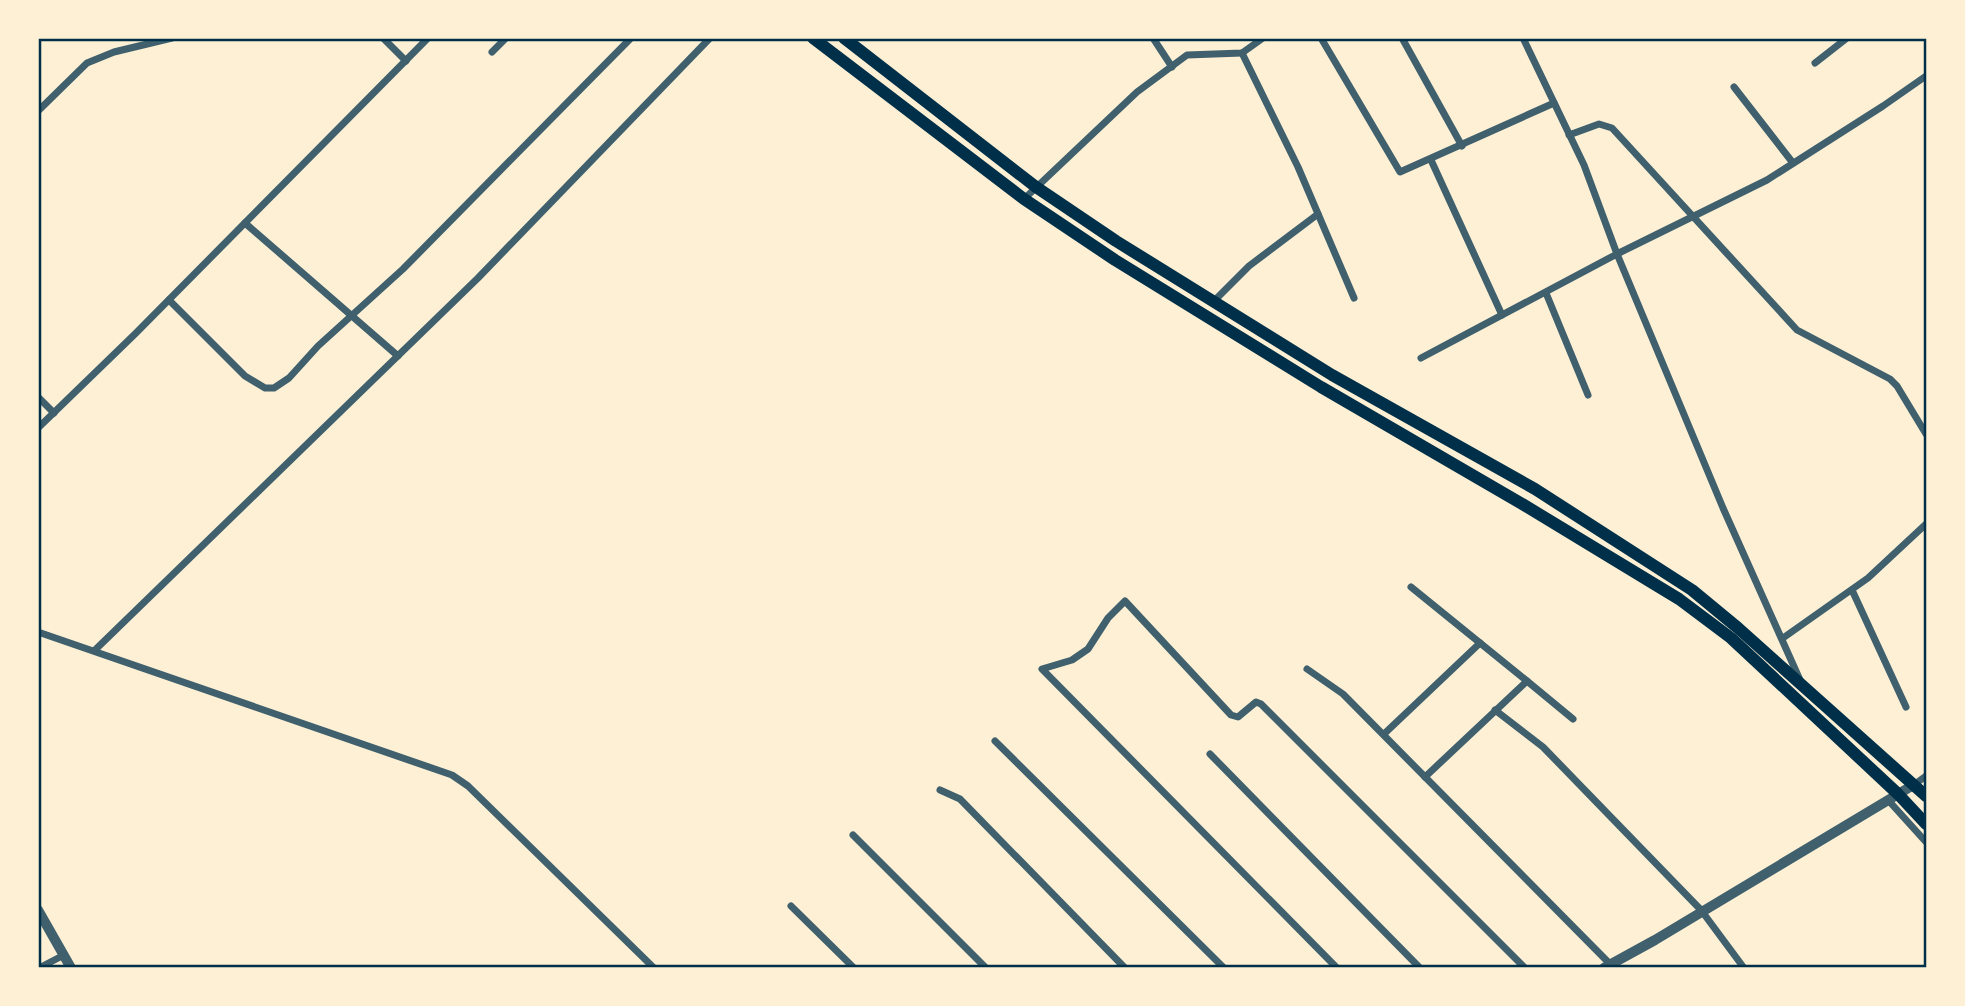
<svg xmlns="http://www.w3.org/2000/svg" width="1965" height="1006" viewBox="0 0 1965 1006" font-family="'PT Sans',sans-serif">
<style>
.lines{fill:none;stroke-linecap:round;stroke-linejoin:round}
.minor{stroke:#3f606c;stroke-width:7}
.tertiary{stroke:#3f606c;stroke-width:10}
.primary{stroke:#003049;stroke-width:12}
.neatline{fill:none;stroke:#003049;stroke-width:2.5}
</style>
<rect width="100%" height="100%" fill="#fdf0d5"/>
<g class="lines">
<g class="minor">
<polyline points="383,38 406,61"/>
<polyline points="1153,38 1172,67"/>
<polyline points="1321,38 1400,172 1554,103"/>
<polyline points="1402,38 1462,146"/>
<polyline points="1523,38 1584,165 1617,254 1723,508 1800,680"/>
<polyline points="492,52 506,38"/>
<polyline points="1242,53 1298,167 1354,298"/>
<polyline points="1815,63 1847,38"/>
<polyline points="1734,87 1793,163"/>
<polyline points="38,111 87,63 114,52 172,38"/>
<polyline points="1569,135 1599,124 1612,128 1797,330 1890,379 1897,386 1926,434"/>
<polyline points="1431,160 1502,315"/>
<polyline points="1024,199 1137,92 1187,55 1242,53 1263,38"/>
<polyline points="245,223 398,356"/>
<polyline points="1546,293 1588,395"/>
<polyline points="169,300 245,376 265,388 274,388 289,378 318,346 403,269 631,38"/>
<polyline points="1213,302 1249,266 1318,214"/>
<polyline points="1421,358 1617,254 1767,180 1883,106 1926,76"/>
<polyline points="38,397 54,413"/>
<polyline points="38,428 136,333 428,38"/>
<polyline points="1411,587 1527,681 1425,777"/>
<polyline points="1852,590 1906,707"/>
<polyline points="38,632 452,775 468,786 654,968"/>
<polyline points="1783,638 1868,578 1926,524"/>
<polyline points="95,650 478,278 710,38"/>
<polyline points="1307,669 1343,694 1610,964"/>
<polyline points="1527,681 1573,719"/>
<polyline points="1495,710 1543,747 1701,910 1744,968"/>
<polyline points="1384,734 1480,643"/>
<polyline points="995,741 1224,968"/>
<polyline points="1210,754 1420,968"/>
<polyline points="1915,784 1926,776"/>
<polyline points="940,790 960,799 1125,968"/>
<polyline points="1888,800 1926,842"/>
<polyline points="853,835 986,968"/>
<polyline points="791,906 854,968"/>
<polyline points="39,968 64,955"/>
<polyline points="1337,968 1042,669 1072,660 1088,649 1108,618 1125,601 1231,715 1238,717 1256,702 1261,704 1525,968"/>
</g>
<g class="tertiary">
<polyline points="38,910 71,968"/>
<polyline points="1604,968 1655,940 1915,784"/>
</g>
<g class="primary">
<polyline points="813,38 1024,199 1115,260 1321,387 1524,505 1679,599 1731,638 1898,794 1926,824"/>
<polyline points="844,38 1036,187 1116,241 1332,375 1535,489 1692,590 1738,628 1926,796"/>
</g>
</g>
<rect width="1965" height="1006" fill="none" stroke="#fdf0d5" stroke-width="80"/>
<rect x="40" y="40" width="1885" height="926" class="neatline"/>
</svg>
